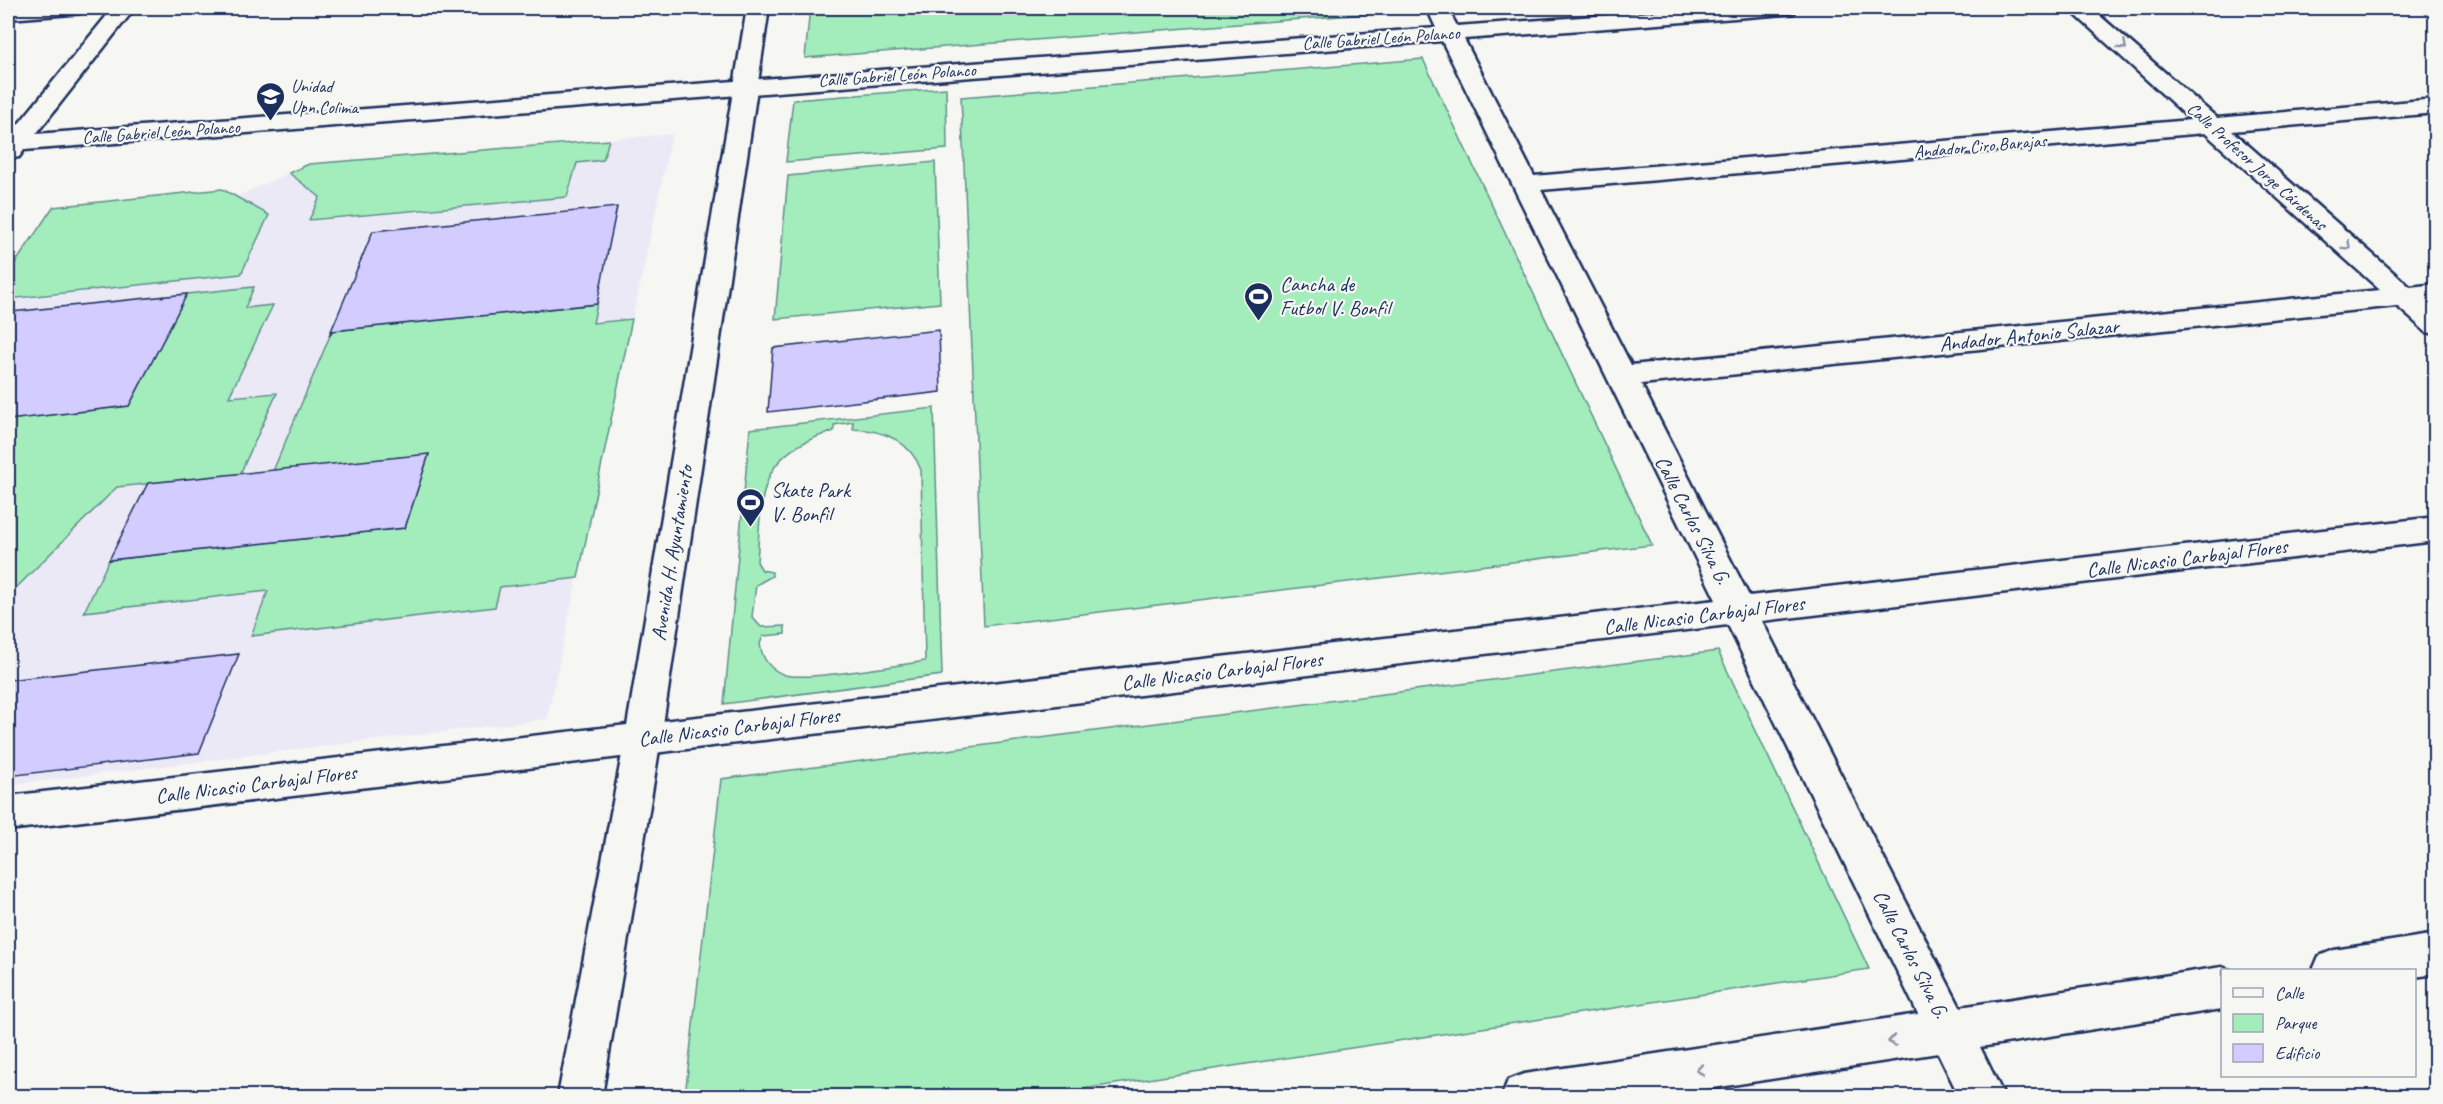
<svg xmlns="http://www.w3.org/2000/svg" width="2443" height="1104" viewBox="0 0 2443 1104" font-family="Caveat,sans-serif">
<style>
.built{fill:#ece9f6}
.green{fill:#a3ecbb;stroke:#5f8e8c;stroke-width:1.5;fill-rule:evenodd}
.building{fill:#d3ccff;stroke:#1b2f5e;stroke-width:1.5}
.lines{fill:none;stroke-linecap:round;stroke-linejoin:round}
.street-casing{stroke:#1b2f5e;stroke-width:5}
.secondary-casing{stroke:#1b2f5e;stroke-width:5}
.street{fill:#f6f6f2;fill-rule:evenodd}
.secondary{fill:#f6f6f2;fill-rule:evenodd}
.oneway{stroke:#8892a8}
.labels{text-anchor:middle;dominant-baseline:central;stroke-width:4.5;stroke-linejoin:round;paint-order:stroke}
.far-street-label{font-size:18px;fill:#1b2f5e;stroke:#f6f6f2}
.far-poi-label{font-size:18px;fill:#1b2f5e;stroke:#f6f6f2;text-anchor:start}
.poi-label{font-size:21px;fill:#1b2f5e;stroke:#f6f6f2;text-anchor:start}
.street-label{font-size:21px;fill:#1b2f5e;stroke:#f6f6f2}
</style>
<rect width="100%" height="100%" fill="#f6f6f2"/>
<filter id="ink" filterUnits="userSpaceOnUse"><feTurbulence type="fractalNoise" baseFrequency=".0167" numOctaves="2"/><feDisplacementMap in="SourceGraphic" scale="12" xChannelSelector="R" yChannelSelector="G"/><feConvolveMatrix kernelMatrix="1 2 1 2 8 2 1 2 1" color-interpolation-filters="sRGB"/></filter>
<g filter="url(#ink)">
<polygon class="built" points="672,134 547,719 8,785 8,274 224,202 309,164"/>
<g class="green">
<polygon points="810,8 1402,8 1404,11 805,58"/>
<polygon points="1423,59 1652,545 984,626 961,97"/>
<polygon points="946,88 947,149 786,162 793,100"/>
<polygon points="609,140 603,160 577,163 567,197 309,220 320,197 289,173 309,164"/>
<polygon points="935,162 940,303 775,319 788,176"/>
<polygon points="222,189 269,215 241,274 8,299 8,274 53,207"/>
<polygon points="254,287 245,308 273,305 229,397 277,393 240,474 117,487 8,596 8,420 129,406 187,294"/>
<polygon points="597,304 593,323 632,319 578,578 500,587 495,607 251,636 268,591 84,612 109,560 405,528 429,454 273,471 332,331"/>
<path d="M 934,408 L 942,675 L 724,704 L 750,429 ZM 853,422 L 853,429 C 884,430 910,440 921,470 L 925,661 C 900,665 805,681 785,675 C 771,670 762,659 760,644 L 763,636 L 785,634 L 785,626 L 761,627 L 752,617 L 756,585 L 772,576 L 772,572 L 762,570 L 757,562 C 762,493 756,454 834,431 L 834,425 Z"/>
<polygon points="1718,651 1869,969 1037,1096 685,1096 721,779"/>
</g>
<g class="building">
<polygon points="617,207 597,304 332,331 329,336 373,231"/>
<polygon points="187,294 129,406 8,420 8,318 11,312"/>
<polygon points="939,330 941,392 768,412 773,348"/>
<polygon points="429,454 405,528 109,560 148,483"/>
<polygon points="239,654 199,753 8,776 8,680"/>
</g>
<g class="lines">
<defs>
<g id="street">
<polygon points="8,8 83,8 80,13 72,14 8,19"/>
<path d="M 113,8 L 135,8 L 36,134 L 1436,28 L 1427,8 L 1447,8 L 1457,26 L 1707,8 L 1797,8 L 1794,13 L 1786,14 L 1464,39 L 1534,176 L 2191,120 L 2068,8 L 2091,8 L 2217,118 L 2436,99 L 2436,113 L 2232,131 L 2410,287 L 2436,284 L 2436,302 L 2428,303 L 2436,309 L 2436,334 L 2426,332 L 2397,306 L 1641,384 L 1749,596 L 2436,517 L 2436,541 L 1762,621 L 1960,1007 L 2222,967 L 2230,970 L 2222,970 L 2222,1009 L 1980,1047 L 2004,1096 L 1959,1096 L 1938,1053 L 1662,1096 L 1502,1096 L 1508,1080 L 1524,1074 L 1918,1014 L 1728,625 L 8,830 L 8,796 L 1716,600 L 1442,41 L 24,150 L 19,157 L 8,159 L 8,137 ZM 2205,133 L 2380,290 L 1631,365 L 1541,190 Z"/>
<polygon points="2436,934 2436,974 2414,977 2414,970 2313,970 2319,956 2334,950"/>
</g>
<polygon id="secondary" points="747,8 769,8 661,738 602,1096 558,1096 625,738"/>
</defs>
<use href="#street" class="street-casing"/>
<use href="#secondary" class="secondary-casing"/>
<use href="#street" class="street"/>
<use href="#secondary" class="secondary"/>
</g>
<defs><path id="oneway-chevron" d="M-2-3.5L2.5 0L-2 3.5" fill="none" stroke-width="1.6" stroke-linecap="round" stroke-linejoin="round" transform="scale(1.5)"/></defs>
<g class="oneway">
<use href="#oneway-chevron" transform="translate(2123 46) rotate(42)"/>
<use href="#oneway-chevron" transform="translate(2347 246) rotate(42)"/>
<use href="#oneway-chevron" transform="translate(1892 1041) rotate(171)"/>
<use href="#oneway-chevron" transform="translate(1700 1070) rotate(171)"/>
</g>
</g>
<defs>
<symbol id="university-pin" viewBox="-11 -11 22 30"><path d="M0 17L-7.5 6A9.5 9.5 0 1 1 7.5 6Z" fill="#1b2f5e" stroke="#f6f6f2"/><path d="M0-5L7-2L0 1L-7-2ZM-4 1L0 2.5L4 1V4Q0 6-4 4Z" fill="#fff"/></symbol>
<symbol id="stadium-pin" viewBox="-11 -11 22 30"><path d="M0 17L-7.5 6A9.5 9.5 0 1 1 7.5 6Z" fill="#1b2f5e" stroke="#f6f6f2"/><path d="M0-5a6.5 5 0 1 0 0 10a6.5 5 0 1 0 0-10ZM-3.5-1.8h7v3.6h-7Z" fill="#fff"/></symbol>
</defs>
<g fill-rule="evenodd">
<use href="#university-pin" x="254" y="80" width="33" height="45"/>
<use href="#stadium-pin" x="1242" y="280" width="33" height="45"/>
<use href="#stadium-pin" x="734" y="486" width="33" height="45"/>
</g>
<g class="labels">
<g class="far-street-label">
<text transform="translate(1381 38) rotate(-4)">Calle Gabriel León Polanco</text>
<text transform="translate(897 75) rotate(-4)">Calle Gabriel León Polanco</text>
<text transform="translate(161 132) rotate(-4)">Calle Gabriel León Polanco</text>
<text transform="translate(1980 146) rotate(-5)">Andador Ciro Barajas</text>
<text transform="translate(2257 166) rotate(42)">Calle Profesor Jorge Cárdenas</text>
</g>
<g class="far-poi-label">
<text x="291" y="86">Unidad<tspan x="291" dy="21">Upn Colima</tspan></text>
</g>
<g class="poi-label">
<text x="1280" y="284">Cancha de<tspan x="1280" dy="24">Futbol V. Bonfil</tspan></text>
<text x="771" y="490">Skate Park<tspan x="771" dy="24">V. Bonfil</tspan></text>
</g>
<g class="street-label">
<text transform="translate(2029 335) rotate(-6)">Andador Antonio Salazar</text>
<text transform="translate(1693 520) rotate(63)">Calle Carlos Silva G.</text>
<text transform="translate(672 553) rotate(-81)">Avenida H. Ayuntamiento</text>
<text transform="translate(2187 558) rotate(-7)">Calle Nicasio Carbajal Flores</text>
<text transform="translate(1704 615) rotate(-7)">Calle Nicasio Carbajal Flores</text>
<text transform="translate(1222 671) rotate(-7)">Calle Nicasio Carbajal Flores</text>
<text transform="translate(739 727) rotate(-7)">Calle Nicasio Carbajal Flores</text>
<text transform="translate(256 784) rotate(-7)">Calle Nicasio Carbajal Flores</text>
<text transform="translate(1911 954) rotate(63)">Calle Carlos Silva G.</text>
</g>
</g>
<rect width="2443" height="1104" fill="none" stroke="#f6f6f2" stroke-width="30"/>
<rect x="15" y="15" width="2413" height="1074" fill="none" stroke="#1b2f5e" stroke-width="2" filter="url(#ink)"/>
<rect x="2221" y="969" width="195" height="108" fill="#f6f6f2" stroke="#9ea6b7" stroke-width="1.5"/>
<rect x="2233" y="988" width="30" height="9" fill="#f6f6f2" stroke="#9ea6b7" stroke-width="1.5"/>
<text x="2275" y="999" font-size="18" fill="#1b2f5e">Calle</text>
<rect x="2233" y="1014" width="30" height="18" fill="#a3ecbb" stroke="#9ea6b7" stroke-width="1.5"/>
<text x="2275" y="1029" font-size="18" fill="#1b2f5e">Parque</text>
<rect x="2233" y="1044" width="30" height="18" fill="#d3ccff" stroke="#9ea6b7" stroke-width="1.5"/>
<text x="2275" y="1059" font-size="18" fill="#1b2f5e">Edificio</text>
</svg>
